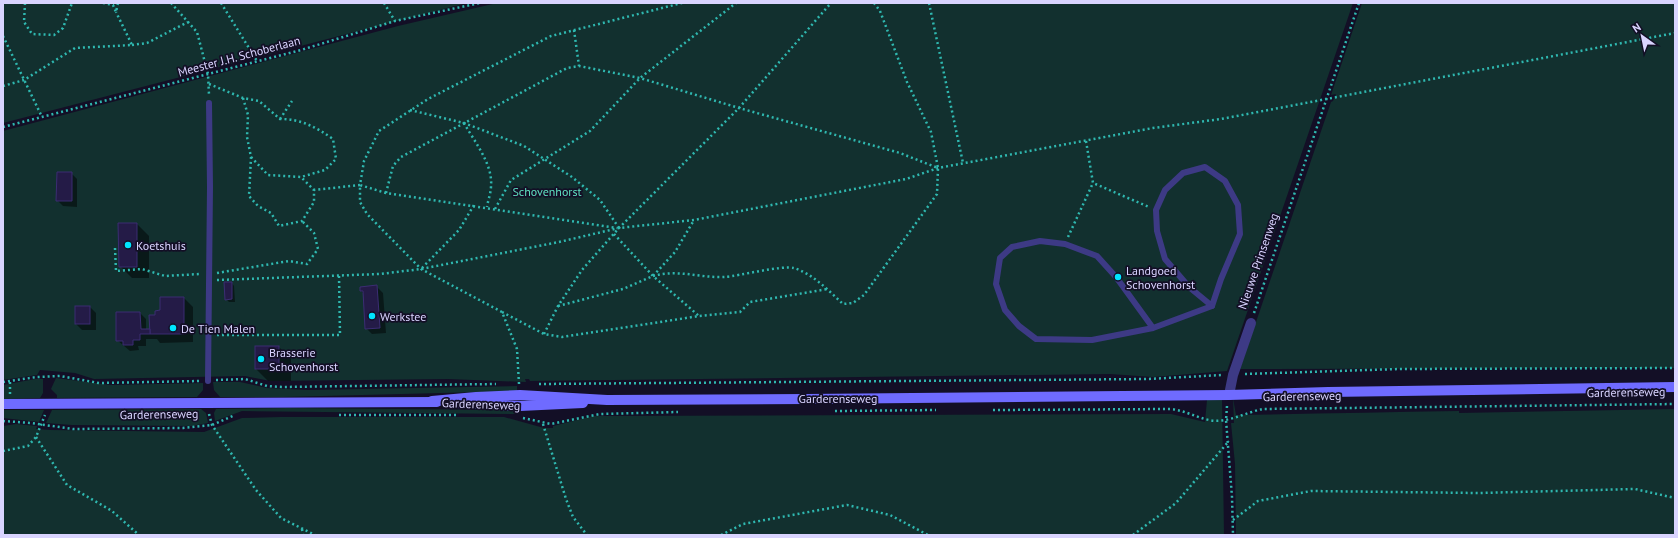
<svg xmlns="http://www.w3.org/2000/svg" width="1678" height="538" viewBox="0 0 1678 538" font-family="'PT Sans',sans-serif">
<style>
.green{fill:#12302f}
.shadow{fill:#0007}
.building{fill:#241b47;stroke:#3b2d73}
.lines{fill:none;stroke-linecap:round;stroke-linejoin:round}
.path{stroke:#2fb8b0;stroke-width:2.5;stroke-dasharray:2 3;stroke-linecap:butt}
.lane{stroke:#3d3a85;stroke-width:6}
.street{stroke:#3d3a85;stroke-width:10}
.secondary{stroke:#6f6bff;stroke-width:10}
.poi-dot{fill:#00e5ff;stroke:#130f26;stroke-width:1.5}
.labels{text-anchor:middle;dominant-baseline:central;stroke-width:3.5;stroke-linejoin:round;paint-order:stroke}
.street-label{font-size:12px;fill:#d9d4ff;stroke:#130f26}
.park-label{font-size:12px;fill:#5fe0c0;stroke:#130f26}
.poi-label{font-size:12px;fill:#d9d4ff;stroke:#130f26;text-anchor:start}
</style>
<rect width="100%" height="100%" fill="#130f26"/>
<g class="green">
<polygon points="3,3 467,3 3,123"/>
<polygon points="497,3 1353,3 1227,371 1153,377 1110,374 530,381 529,379 525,379 526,382 448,379 270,381 245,376 94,379 75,373 40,370 37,375 3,380 3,131 398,26"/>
<polygon points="1362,3 1675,3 1675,368 1240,369 1331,102 1333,101 1336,94 1331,95"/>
<polygon points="56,378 111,385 203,383 203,390 197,397 57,398 57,395 51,389"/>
<polygon points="35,379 43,379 43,393 40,398 3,399 3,385"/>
<polygon points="213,382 240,382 267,388 308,390 517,386 517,391 284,397 220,397 214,390"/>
<path d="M 1233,398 L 1236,415 C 1310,414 1384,412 1459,411 L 1459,413 L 1675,409 L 1675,535 L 1236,535 L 1235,464 L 1231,423 L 1234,423 Z"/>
<polygon points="1222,399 1224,535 3,535 3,426 16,424 37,426 36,429 51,430 204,432 242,418 281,417 504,417 544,428 553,428 553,426 593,416 607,416 1171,414 1205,422 1207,400"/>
<polygon points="287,408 518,410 517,414 242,411 215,421 214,413 216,409"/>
<polygon points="201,409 206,413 208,423 192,426 72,425 46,423 52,410"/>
<polygon points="3,410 44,410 39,422 3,418"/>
</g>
<g class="shadow">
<polygon points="71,173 77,179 77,207 63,206 57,200"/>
<polygon points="137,224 149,236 149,278 132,278 120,266"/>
<polygon points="232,283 234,286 235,302 229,302 226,299"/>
<polygon points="377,287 383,293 386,333 372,334 366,328 364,294 361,291"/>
<polygon points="184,298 193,307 193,342 160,343 157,339 146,339 146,346 138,346 139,350 130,351 117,340 140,313 146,319 146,330 151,330 156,316"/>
<polygon points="76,307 90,307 96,313 96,330 82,330 76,324"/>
<polygon points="279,347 291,359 291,381 268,381 256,369"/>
</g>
<g class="building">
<polygon points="57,172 72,172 72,201 56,201"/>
<polygon points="118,223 137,223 137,267 119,267"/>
<polygon points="224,282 232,282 232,299 225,300"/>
<polygon points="377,285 380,328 365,329 363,291 360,291 360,287"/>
<polygon points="160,297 184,297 184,334 150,334 149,315 155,315 155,311 160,310"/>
<rect x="75" y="306" width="15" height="18"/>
<polygon points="116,312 140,312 141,329 150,329 150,334 140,334 140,340 133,340 133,345 123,345 123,341 116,341"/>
<rect x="255" y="346" width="24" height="23"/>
</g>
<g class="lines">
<g class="path">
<polyline points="25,3 24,22 32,34 54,35 63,28 72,3"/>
<polyline points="103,3 113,5 116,12 118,3"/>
<polyline points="171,3 197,32 208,74 209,95"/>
<polyline points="221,3 257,61"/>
<polyline points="384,3 395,21"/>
<polyline points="874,3 880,11 907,82 931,132 938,168"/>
<polyline points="929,3 963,163"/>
<polyline points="574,30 579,66"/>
<polyline points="3,36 42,117"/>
<polyline points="132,45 147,43 188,22"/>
<path d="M 209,84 L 243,98 L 259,101 L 280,119 C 301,119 316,127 333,139 L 336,159 L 325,170 L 301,177"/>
<polyline points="3,86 24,80 75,48 132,45 116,12"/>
<polyline points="243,98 248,115 247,137 251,157 249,196 258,206 271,213 279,226 302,221 314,202 314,190 360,185 364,161 379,131 428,99 551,36 682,3"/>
<polyline points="410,110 464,123 524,146 572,177 600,200 619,228"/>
<polyline points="280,119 292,101"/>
<path d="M 464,123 C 474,141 493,164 491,186 C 491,193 488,200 487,207"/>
<polyline points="3,127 301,50 395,21 480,3"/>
<polyline points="1086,141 1093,183 1149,207"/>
<polyline points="251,157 268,175 301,177 314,190"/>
<path d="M 386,193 L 393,166 L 401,157 L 567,68 L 579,66 L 640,78 L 739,108 L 900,153 L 938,168 L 937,194 L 864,295 L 853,303 L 843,304 C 828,290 813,274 794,268 C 782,265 739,276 724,277 C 699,278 679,269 653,276"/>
<polyline points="495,209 511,180 590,131 640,78 736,3"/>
<polyline points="614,234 653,276 699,316"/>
<polyline points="1068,237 1093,183"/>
<polyline points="115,248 116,271 142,269 165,276 200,274"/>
<polyline points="422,268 459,230 474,205"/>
<polyline points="217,273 289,261 307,264 318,249 314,233 302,221"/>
<polyline points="217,280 380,274 421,269 559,242 619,228 694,220 906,179 938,168 1153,128 1221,119 1675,33"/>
<polyline points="558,306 623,289 653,276 675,252 694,220"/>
<polyline points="502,312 544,334 562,337 699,316 740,312 750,302 828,289"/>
<polyline points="1254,313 1359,3"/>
<polyline points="544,334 558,306 582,270 619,228 739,108 831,3"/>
<polyline points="217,335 340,335 339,275"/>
<polyline points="1245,374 1399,369 1675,368"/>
<polyline points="216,380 245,379 267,386 282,387 496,384"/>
<polyline points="3,382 37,377 60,376 99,383 199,381"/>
<polyline points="519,384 517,349 502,312 421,269 367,214 360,202 360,185 386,193 617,228"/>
<polyline points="539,384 1148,379 1222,375"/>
<polyline points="10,394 10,381"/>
<polyline points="1227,406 1226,420 1232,497 1233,535"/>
<path d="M 993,410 L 1170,409 C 1184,410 1195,417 1209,420 C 1227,424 1246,412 1263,409 L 1675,404"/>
<polyline points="835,411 936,410"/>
<polyline points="209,414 212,425 256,490 281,518 315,535"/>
<polyline points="339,415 458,415"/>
<polyline points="523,418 551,424 600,414 678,412"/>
<polyline points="3,421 31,423 73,429 183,428 212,425 235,415"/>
<polyline points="543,424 566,499 573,517 587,535"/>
<polyline points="36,437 67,485 112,511 139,535"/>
<polyline points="3,451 28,446 36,437 45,415"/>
<polyline points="1233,520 1258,501 1311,491 1478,493 1635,489 1675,498"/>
<polyline points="302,529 303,535"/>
<polyline points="721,535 743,524 847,505 890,515 928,535"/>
<polyline points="1133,535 1176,503 1229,441"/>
</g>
<g class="lane">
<polygon points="1205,167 1225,181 1238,205 1240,234 1221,279 1212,306 1189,287 1165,259 1157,231 1156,210 1165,190 1183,173"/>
<polyline points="1153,328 1116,277 1097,256 1065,244 1040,241 1012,247 1000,258 996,284 1005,310 1019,326 1036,339 1092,340 1153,328 1212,306"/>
<polyline points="208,381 210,187 209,103"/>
</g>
<polyline class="street" points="1229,395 1233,375 1251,323"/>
<g class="secondary">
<polyline points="432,401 476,397 520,395 607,400 807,399 1229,395 1328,392 1675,387"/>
<polyline points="457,403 520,406 583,403"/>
<polyline points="3,404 437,402"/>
</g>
</g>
<g class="poi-dot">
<circle cx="128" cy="245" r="4"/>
<circle cx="1118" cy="277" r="4"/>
<circle cx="372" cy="316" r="4"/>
<circle cx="173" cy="328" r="4"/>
<circle cx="261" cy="359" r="4"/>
</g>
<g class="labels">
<g class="street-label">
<text transform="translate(239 56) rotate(-15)">Meester J.H. Schoberlaan</text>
<text transform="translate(1258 261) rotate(-71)">Nieuwe Prinsenweg</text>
<text transform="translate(1626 392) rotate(-1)">Garderenseweg</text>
<text transform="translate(1302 396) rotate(-1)">Garderenseweg</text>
<text x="838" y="398">Garderenseweg</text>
<text transform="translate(481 404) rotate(2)">Garderenseweg</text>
<text transform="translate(159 414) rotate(-1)">Garderenseweg</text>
</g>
<g class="park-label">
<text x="547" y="191">Schovenhorst</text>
</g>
<g class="poi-label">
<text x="136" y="245">Koetshuis</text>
<text x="1126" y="270">Landgoed<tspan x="1126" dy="14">Schovenhorst</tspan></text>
<text x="380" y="316">Werkstee</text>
<text x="181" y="328">De Tien Malen</text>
<text x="269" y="352">Brasserie<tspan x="269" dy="14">Schovenhorst</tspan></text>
</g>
</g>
<rect width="1678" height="538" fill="none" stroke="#d9d4ff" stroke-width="8"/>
<g transform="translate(1642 36) rotate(327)" stroke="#130f26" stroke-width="3" paint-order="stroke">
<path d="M0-3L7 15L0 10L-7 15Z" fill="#d9d4ff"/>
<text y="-6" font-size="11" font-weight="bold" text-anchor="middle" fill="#d9d4ff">N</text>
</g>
</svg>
